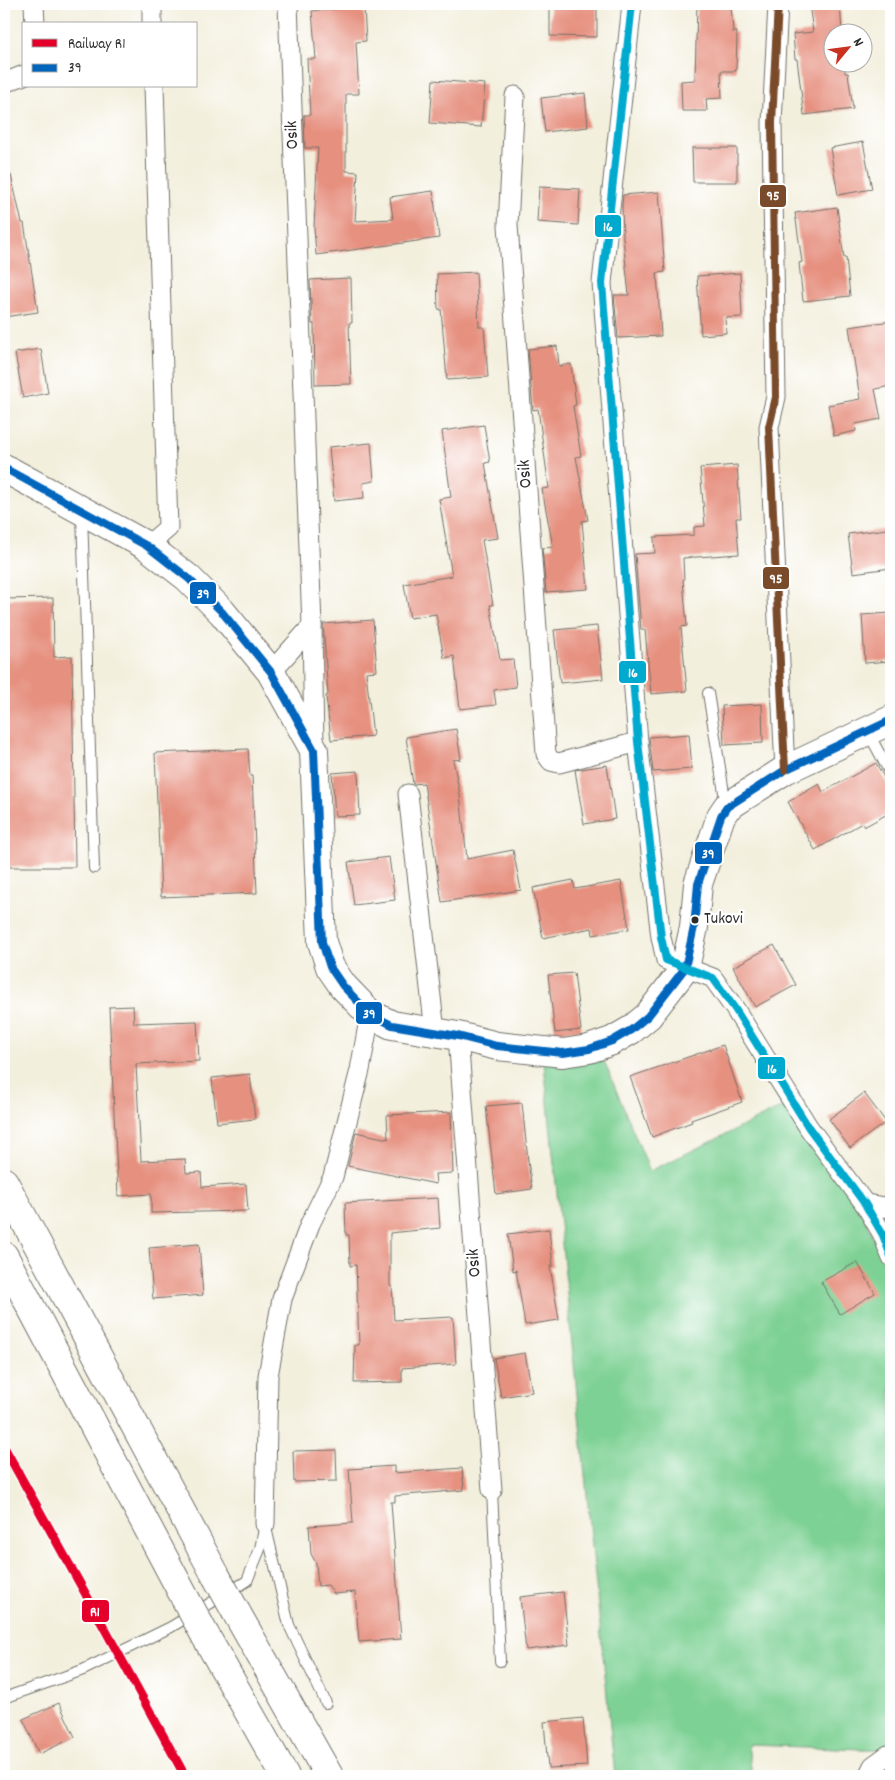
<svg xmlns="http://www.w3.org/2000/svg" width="895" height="1780" viewBox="0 0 895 1780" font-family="Dekko,sans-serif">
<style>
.green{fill:#7ed194;stroke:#547e60}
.building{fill:#e6907f}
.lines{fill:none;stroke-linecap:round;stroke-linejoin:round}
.service-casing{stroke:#717069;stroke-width:12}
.minor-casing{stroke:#717069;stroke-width:21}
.secondary-casing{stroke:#717069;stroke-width:30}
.trunk-casing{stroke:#717069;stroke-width:30}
.service{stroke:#fff;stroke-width:10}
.minor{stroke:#fff;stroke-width:19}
.secondary{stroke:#fff;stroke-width:28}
.trunk{stroke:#fff;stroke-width:28}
.trunk-bridge-casing{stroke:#717069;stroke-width:30;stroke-linecap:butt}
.trunk-bridge{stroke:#fff;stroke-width:28}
.bus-1-casing{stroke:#fff;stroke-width:11}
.bus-2-casing{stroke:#fff;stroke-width:11}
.bus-3-casing{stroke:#fff;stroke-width:11}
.bus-1{stroke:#0065bd;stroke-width:8}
.bus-2{stroke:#00a9ce;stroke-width:8}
.bus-3{stroke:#7a4b2a;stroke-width:8}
.rail-1-casing{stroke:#fff;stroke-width:12}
.rail-1{stroke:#e4002b;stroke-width:9}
.bus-dot{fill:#2b2b2b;stroke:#fff;stroke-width:2}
.labels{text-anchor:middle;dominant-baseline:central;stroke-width:4.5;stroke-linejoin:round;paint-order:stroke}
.bus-label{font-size:17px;fill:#2b2b2b;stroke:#fff;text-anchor:start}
.street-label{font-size:18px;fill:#2b2b2b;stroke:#fff}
.line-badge{stroke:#fff;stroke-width:2}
.badge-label{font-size:14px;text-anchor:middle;font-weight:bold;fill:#fff}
</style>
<rect width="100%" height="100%" fill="#fff"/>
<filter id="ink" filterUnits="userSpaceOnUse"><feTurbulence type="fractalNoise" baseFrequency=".02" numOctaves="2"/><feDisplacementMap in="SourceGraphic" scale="10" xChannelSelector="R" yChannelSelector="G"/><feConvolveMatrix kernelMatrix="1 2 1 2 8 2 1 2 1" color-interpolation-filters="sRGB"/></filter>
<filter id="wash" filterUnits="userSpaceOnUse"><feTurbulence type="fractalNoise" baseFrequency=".0096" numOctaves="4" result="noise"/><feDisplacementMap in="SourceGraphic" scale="20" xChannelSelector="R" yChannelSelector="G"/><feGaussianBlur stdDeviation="1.12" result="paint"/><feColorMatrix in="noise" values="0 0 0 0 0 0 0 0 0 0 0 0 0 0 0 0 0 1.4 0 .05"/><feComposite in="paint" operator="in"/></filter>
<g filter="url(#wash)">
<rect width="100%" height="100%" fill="#f3efdd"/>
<polygon class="green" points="543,1053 604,1061 650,1171 795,1101 867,1222 891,1283 891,1750 748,1745 752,1776 615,1776"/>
<g id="blocks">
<g class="building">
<polygon points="550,4 597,4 597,37 550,36"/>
<polygon points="697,4 731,4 733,32 737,32 736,71 721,71 722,98 706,99 707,111 682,111 681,81 695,80"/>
<polygon points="809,4 840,4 842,32 832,32 832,62 845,62 845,73 848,73 853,109 804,115 797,59 795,59 793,34 813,32"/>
<polygon points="364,7 366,41 356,42 359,94 346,94 346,171 358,172 355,221 393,219 390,197 433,191 439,238 316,255 314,227 318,148 305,148 304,115 310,115 307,59 316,59 312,11"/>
<polygon points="433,80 485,84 481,127 430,123"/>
<polygon points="585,93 588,127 545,132 541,98"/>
<polygon points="863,142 872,189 838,195 830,148"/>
<polygon points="692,148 737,148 737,182 693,182"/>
<polygon points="4,175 11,175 22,223 24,223 38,312 4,317"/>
<polygon points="539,187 580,189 578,225 537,222"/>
<polygon points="659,192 665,272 657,273 661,336 618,338 614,295 629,295 623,238 622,206 623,195"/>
<polygon points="837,207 844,258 846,258 850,296 803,301 799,263 802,262 795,213"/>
<polygon points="476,272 479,327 484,327 488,377 447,380 441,309 438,309 437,274"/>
<polygon points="740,273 742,317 725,318 726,333 701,335 697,276"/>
<polygon points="351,278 352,323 349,323 351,384 315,385 314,324 312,324 310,280"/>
<polygon points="891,321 891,386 875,389 881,419 855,424 856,431 834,436 828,405 860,399 849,327"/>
<polygon points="557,346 559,366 571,364 576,405 573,406 581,456 576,457 588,520 582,521 588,589 546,592 542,548 553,547 542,489 549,488 538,409 533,410 528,349"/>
<polygon points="41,349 48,393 23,398 15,353"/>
<polygon points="484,425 490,462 485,463 498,538 482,540 493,605 490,605 500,660 513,659 516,687 494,690 496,705 460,709 454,656 444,658 436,614 410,618 404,584 452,576 439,499 451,497 442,431"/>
<polygon points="371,443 374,481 363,483 364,498 334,501 329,447"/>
<polygon points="737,465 741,518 736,518 739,554 683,558 684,580 683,580 687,626 681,627 687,691 651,694 645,630 641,630 635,554 655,553 654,537 694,535 694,527 705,526 700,468"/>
<polygon points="887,529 891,568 853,573 848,534"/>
<polygon points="53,598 54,657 72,656 75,867 4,867 4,599"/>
<polygon points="891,613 891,661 865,663 862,615"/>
<polygon points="373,620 377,671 366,672 373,736 331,740 326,696 328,695 323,624"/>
<polygon points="597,626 603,679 560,683 554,630"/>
<polygon points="762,704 763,743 724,745 722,706"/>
<polygon points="456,729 461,759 453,760 460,795 467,859 513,850 521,890 442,902 424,783 413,784 406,737"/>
<polygon points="689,734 692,769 653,772 649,737"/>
<polygon points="248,749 250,776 252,776 257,893 161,897 155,753"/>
<polygon points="876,763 891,790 891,812 864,827 862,823 815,850 788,802 819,784 823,792"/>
<polygon points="607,765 615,819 584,824 575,770"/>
<polygon points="358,771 360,815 335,816 332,773"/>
<polygon points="389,857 395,900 354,905 348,862"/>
<polygon points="573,880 575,889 621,881 629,929 593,935 592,928 543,938 533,888"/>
<polygon points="774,945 796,985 755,1007 733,967"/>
<polygon points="574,973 581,1030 555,1033 548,975"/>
<polygon points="133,1006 134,1023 197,1021 199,1061 136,1064 141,1161 185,1159 186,1173 201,1172 202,1187 246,1184 248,1211 151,1213 151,1194 118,1196 109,1007"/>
<polygon points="723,1045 742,1102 691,1120 692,1122 652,1137 630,1077"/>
<polygon points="250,1074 255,1119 217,1123 212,1078"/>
<polygon points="864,1093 886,1122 850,1148 829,1119"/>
<polygon points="522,1103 528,1161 532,1189 496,1194 486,1106"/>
<polygon points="451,1112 453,1173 435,1174 436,1184 348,1166 356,1132 388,1139 387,1115"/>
<polygon points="438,1198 440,1228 390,1233 390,1286 392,1286 394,1320 453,1317 456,1364 402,1368 402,1382 354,1383 355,1345 359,1345 356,1265 350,1266 349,1235 346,1235 345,1203"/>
<polygon points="549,1229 553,1266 550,1266 559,1320 525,1325 516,1270 513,1271 508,1234"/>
<polygon points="199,1244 203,1295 153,1299 149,1248"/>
<polygon points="857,1262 875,1293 840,1314 821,1282"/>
<polygon points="525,1353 532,1392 501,1397 494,1358"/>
<polygon points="336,1450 337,1481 294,1482 293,1451"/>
<polygon points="394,1466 394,1473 462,1468 464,1490 395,1496 395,1502 391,1502 401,1639 359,1642 355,1592 334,1594 328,1585 318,1586 316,1563 311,1554 309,1526 353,1523 349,1469"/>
<polygon points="563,1592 569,1645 526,1650 520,1597"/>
<polygon points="59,1703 75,1737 39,1754 23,1719"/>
<polygon points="583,1718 587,1766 548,1768 544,1722"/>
</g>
</g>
</g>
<g filter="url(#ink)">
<use href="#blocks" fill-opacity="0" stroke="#717069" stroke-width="1"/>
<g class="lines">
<defs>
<g id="service">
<polyline points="82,514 94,868"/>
<polyline points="708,693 726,805"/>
<polyline points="868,732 891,775"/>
<polyline points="492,1490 500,1661"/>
<polyline points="266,1528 289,1625 326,1703"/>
<polyline points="4,1698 83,1670 171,1627 247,1581 260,1549 265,1524"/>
</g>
<g id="minor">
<polyline points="34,4 35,24"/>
<polyline points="152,4 152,24"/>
<polyline points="288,4 312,626 314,746"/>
<polyline points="632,4 602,283 638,742 661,937 666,960 713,978 735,1009 809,1128 865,1204 883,1235 891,1256"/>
<polyline points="778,4 772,123 776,397 769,427 785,770"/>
<polyline points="4,83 24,75"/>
<polyline points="515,96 508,225 546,754 551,761 559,763 638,742"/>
<polyline points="147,546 168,528 154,86"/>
<polyline points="271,672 312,626"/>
<polyline points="408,794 435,1032"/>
<polyline points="458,1036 492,1490"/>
<polyline points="865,1204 891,1208"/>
<polyline points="265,1524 268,1376 282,1299 310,1224 333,1177 360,1070 370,1014"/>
<polyline points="868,1776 873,1766 888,1755 891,1755"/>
</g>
<polyline id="secondary" points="4,468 147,546 188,578 222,612 271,672 314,750 322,942 330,967 343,986 370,1014 392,1025 458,1036 497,1046 563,1053 589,1049 612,1041 631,1030 648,1016 685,968 694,927 698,884 721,816 727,807 785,770 891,720"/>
<g id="trunk">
<polyline points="4,1182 216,1576"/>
<polyline points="4,1256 185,1598"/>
<polyline points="236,1612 329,1776"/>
<polyline points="205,1635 285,1776"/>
</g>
</defs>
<use href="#service" class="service-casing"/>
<use href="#minor" class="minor-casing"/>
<use href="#secondary" class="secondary-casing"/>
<use href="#trunk" class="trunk-casing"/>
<use href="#service" class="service"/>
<use href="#minor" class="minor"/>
<use href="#secondary" class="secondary"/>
<use href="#trunk" class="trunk"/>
<defs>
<g id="trunk-bridge">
<polyline points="216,1576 236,1612"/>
<polyline points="185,1598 205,1635"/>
</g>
</defs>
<use href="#trunk-bridge" class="trunk-bridge-casing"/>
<use href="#trunk-bridge" class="trunk-bridge"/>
<defs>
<polyline id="bus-1" points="4,468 147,546 188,578 222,612 271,672 314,750 322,942 330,967 343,986 370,1014 392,1025 458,1036 497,1046 563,1053 589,1049 612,1041 631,1030 648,1016 685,968 694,927 698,884 721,816 727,807 785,770 891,720"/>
<polyline id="bus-2" points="632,4 602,283 638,742 661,937 666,960 713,978 735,1009 809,1128 865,1204 883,1235 891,1256"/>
<polyline id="bus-3" points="778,4 772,123 776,397 769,427 785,770"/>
</defs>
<use href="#bus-1" class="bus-1-casing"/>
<use href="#bus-2" class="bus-2-casing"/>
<use href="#bus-3" class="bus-3-casing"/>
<use href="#bus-1" class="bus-1"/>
<use href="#bus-2" class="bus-2"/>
<use href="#bus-3" class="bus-3"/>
<defs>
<polyline id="rail-1" points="4,1447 94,1609 185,1776"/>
</defs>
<use href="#rail-1" class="rail-1-casing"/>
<use href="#rail-1" class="rail-1"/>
</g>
</g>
<circle class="bus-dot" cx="695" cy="920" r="4.5"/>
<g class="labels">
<g class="bus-label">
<text x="704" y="920">Tukovi</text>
</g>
<g class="street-label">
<text transform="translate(293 135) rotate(-92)">Osik</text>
<text transform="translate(526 474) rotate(-94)">Osik</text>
<text transform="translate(475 1263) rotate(-94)">Osik</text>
</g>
</g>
<g class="line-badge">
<rect x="759" y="184" width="28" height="24" rx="5" fill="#7a4b2a"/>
<rect x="594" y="214" width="28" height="24" rx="5" fill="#00a9ce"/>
<rect x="762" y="566" width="28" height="24" rx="5" fill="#7a4b2a"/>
<rect x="189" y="581" width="28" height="24" rx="5" fill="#0065bd"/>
<rect x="618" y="660" width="29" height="24" rx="5" fill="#00a9ce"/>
<rect x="694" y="841" width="29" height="24" rx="5" fill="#0065bd"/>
<rect x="355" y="1001" width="28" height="24" rx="5" fill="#0065bd"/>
<rect x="757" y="1056" width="29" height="24" rx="5" fill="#00a9ce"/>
<rect x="81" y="1599" width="29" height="24" rx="5" fill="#e4002b"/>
</g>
<g class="badge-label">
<text x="773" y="200">95</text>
<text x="608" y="231">16</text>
<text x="776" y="583">95</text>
<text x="203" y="598">39</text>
<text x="633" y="677">16</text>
<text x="708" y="858">39</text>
<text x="369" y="1018">39</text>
<text x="772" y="1073">16</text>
<text x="95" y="1616">R1</text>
</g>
<rect width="895" height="1780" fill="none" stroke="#fff" stroke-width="20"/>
<rect x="22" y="22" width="175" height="65" fill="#ffffff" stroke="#aaaaaa"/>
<rect x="32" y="39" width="25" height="8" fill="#e4002b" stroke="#aaaaaa"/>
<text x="68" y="48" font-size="15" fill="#2b2b2b">Railway R1</text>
<rect x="32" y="64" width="25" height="8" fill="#0065bd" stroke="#aaaaaa"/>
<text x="68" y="72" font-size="15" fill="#2b2b2b">39</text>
<g transform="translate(848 48) rotate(61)"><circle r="24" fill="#ffffff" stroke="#aaaaaa"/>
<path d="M0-4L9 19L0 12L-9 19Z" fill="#c8321e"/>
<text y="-8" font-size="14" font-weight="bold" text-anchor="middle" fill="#2b2b2b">N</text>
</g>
</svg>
